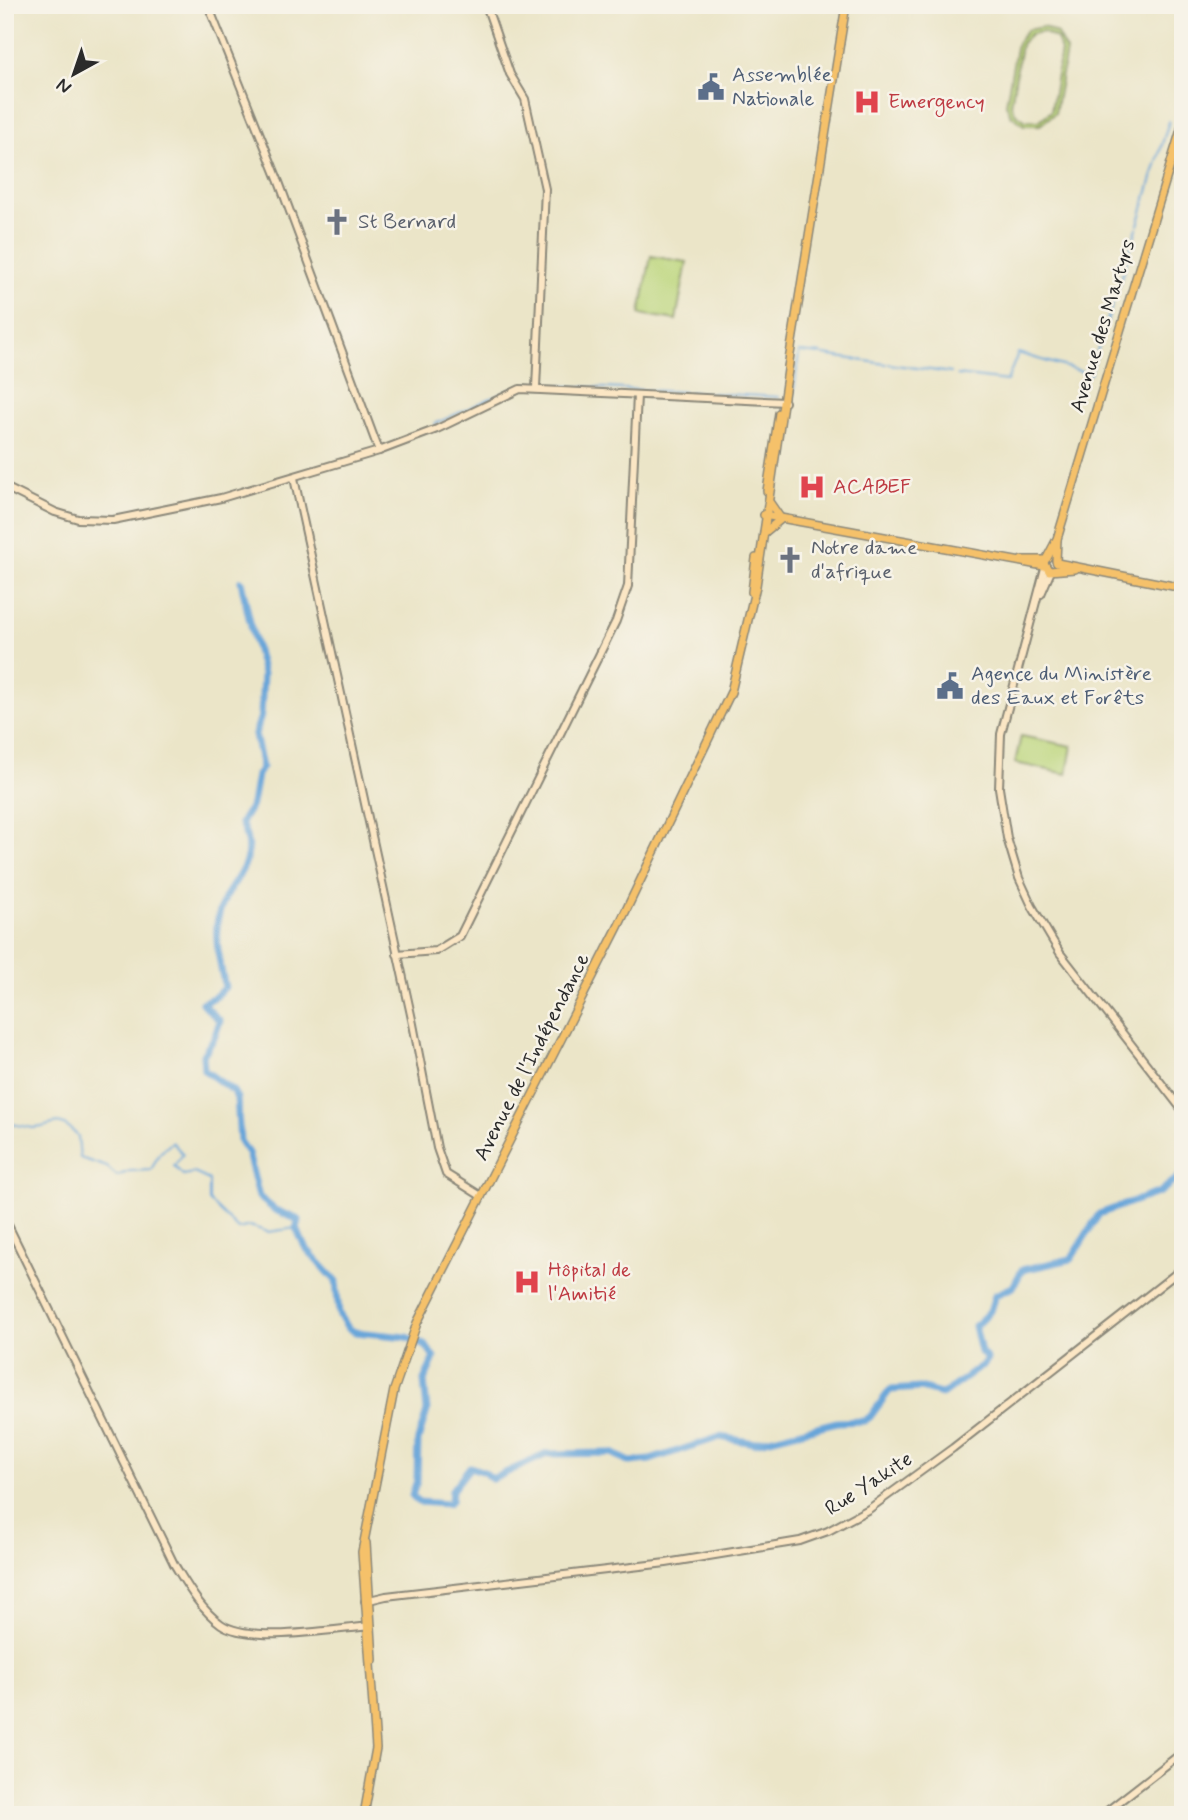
<svg xmlns="http://www.w3.org/2000/svg" width="1188" height="1820" viewBox="0 0 1188 1820" font-family="Mynerve,sans-serif">
<style>
.park{fill:#bbd57a;stroke:#738052;stroke-width:2;fill-rule:evenodd}
.lines{fill:none;stroke-linecap:round;stroke-linejoin:round}
.stream{stroke:#68a5d9;stroke-width:2}
.river{stroke:#68a5d9;stroke-width:7}
.secondary-casing{stroke:#8b887a;stroke-width:10}
.primary-casing{stroke:#8b887a;stroke-width:10}
.secondary{stroke:#fbe6c4;stroke-width:6}
.primary{stroke:#f5c16b;stroke-width:7}
.labels{text-anchor:middle;dominant-baseline:central;stroke-width:5;stroke-linejoin:round;paint-order:stroke}
.service-label{font-size:21px;fill:#4e5e75;stroke:#f7f3e8;text-anchor:start}
.health-label{font-size:21px;fill:#be3a42;stroke:#f7f3e8;text-anchor:start}
.worship-label{font-size:21px;fill:#5b616d;stroke:#f7f3e8;text-anchor:start}
.street-label{font-size:21px;fill:#2b2b2b;stroke:#f7f3e8}
</style>
<rect width="100%" height="100%" fill="#f7f3e8"/>
<filter id="ink" filterUnits="userSpaceOnUse"><feTurbulence type="fractalNoise" baseFrequency=".0143" numOctaves="2"/><feDisplacementMap in="SourceGraphic" scale="14" xChannelSelector="R" yChannelSelector="G"/><feConvolveMatrix kernelMatrix="1 2 1 2 8 2 1 2 1" color-interpolation-filters="sRGB"/></filter>
<filter id="wash" filterUnits="userSpaceOnUse"><feTurbulence type="fractalNoise" baseFrequency=".00686" numOctaves="4" result="noise"/><feDisplacementMap in="SourceGraphic" scale="28" xChannelSelector="R" yChannelSelector="G"/><feGaussianBlur stdDeviation="1.57" result="paint"/><feColorMatrix in="noise" values="0 0 0 0 0 0 0 0 0 0 0 0 0 0 0 0 0 1.4 0 .05"/><feComposite in="paint" operator="in"/></filter>
<g filter="url(#wash)">
<rect width="100%" height="100%" fill="#ebe5c8"/>
<g class="park">
<path d="M 1043,27 L 1057,34 L 1066,51 L 1055,113 L 1040,125 L 1024,125 L 1011,115 L 1006,104 L 1017,43 L 1027,30 ZM 1043,32 L 1057,39 L 1061,51 L 1051,111 L 1039,121 L 1026,121 L 1015,113 L 1011,104 L 1021,44 L 1030,34 Z"/>
<polygon points="651,256 687,262 676,320 640,314"/>
<polygon points="1021,736 1072,746 1067,774 1015,763"/>
</g>
<g class="lines">
<g class="stream">
<polyline points="1138,225 1169,121"/>
<polyline points="824,355 886,364"/>
<polyline points="889,364 951,373"/>
<polyline points="957,375 1007,381 1018,353 1090,374 1137,228"/>
<polyline points="541,385 684,392"/>
<polyline points="505,391 533,384"/>
<polyline points="689,392 779,397"/>
<polyline points="435,424 502,393"/>
<polyline points="789,431 799,352 822,354"/>
<path d="M 5,1124 C 16,1123 23,1127 33,1128 C 55,1128 55,1113 78,1136 L 80,1158 L 107,1167 L 117,1176 L 130,1171 L 151,1170 L 159,1154 L 172,1142 L 183,1154 L 174,1166 L 183,1175 L 194,1173 L 209,1180 L 209,1201 L 238,1229 L 250,1226 L 268,1232 L 296,1228"/>
</g>
<g class="river">
<polyline points="241,581 250,622"/>
<path d="M 251,627 L 263,674 L 261,716 L 255,734 L 262,767 L 257,775 L 252,804 L 241,823 C 263,869 226,878 218,918 C 214,938 220,966 225,987 L 215,997 L 202,1003 L 220,1021 L 214,1038 L 203,1055 L 204,1070 L 233,1091 L 237,1098 L 240,1141 L 248,1153 L 259,1197 L 275,1210 L 299,1220 L 296,1228 L 305,1247 L 336,1281 L 339,1314 L 348,1328 L 355,1332 L 407,1337 L 426,1346 L 434,1358 L 424,1381 L 427,1411 L 418,1440 L 417,1481 L 412,1495 L 418,1502 L 448,1504 L 451,1501 L 452,1490 L 470,1467 L 484,1472 L 492,1479 L 547,1454 L 612,1453 L 630,1462 L 650,1460 L 720,1437 L 754,1443 L 837,1422 L 864,1421 L 870,1417 L 890,1390 L 920,1388 L 941,1394 L 946,1392 L 984,1364 L 987,1359 L 981,1352 L 975,1326 L 990,1311 L 995,1295 L 1013,1287 L 1022,1270 L 1071,1259 L 1099,1214 L 1160,1192 L 1183,1174"/>
</g>
</g>
</g>
<g filter="url(#ink)">
<g class="lines">
<defs>
<g id="secondary">
<polyline points="208,5 279,182 379,451"/>
<polyline points="486,5 510,74 525,99 545,189 536,388"/>
<polyline points="294,478 413,1024 437,1148 446,1174 481,1196"/>
<polyline points="5,487 55,512 78,519 113,520 221,498 379,451 437,429 520,389 785,402"/>
<polyline points="1045,568 1001,734 999,788 1007,838 1019,878 1032,906 1060,953 1183,1111"/>
<polyline points="1041,594 1051,571"/>
<polyline points="397,954 436,951 460,936 616,621 628,586 637,395"/>
<path d="M 5,1219 L 174,1564 C 187,1585 200,1609 221,1624 C 250,1644 334,1629 371,1626"/>
<polyline points="365,1601 386,1596 666,1563 800,1541 828,1531 869,1509 953,1448 1183,1268"/>
<polyline points="1102,1815 1183,1752"/>
</g>
<g id="primary">
<polyline points="788,367 846,5"/>
<polyline points="767,491 779,413"/>
<polyline points="764,515 1044,566"/>
<polyline points="765,532 781,519 770,503"/>
<polyline points="1047,558 1057,539 1183,123"/>
<polyline points="1022,560 1045,560"/>
<polyline points="1056,561 1057,540"/>
<polyline points="1044,563 1049,571 1075,569"/>
<polyline points="1057,563 1183,588"/>
<polyline points="752,592 756,558"/>
<polyline points="366,1543 373,1660"/>
<polyline points="364,1815 376,1748 362,1552 394,1390 417,1323 618,927 731,692 756,586 789,363"/>
</g>
</defs>
<use href="#secondary" class="secondary-casing"/>
<use href="#primary" class="primary-casing"/>
<use href="#secondary" class="secondary"/>
<use href="#primary" class="primary"/>
</g>
</g>
<defs>
<symbol id="civic-bare" viewBox="-9 -9 18 18"><path d="M-.6-6.5H3V-4.5H.6V-3L4-1V1h2V6H-6V1h2V-1L-.6-3ZM-1.2 2.5V6h2.4V2.5Z" fill="#5c6f8a" stroke="#f7f3e8" stroke-width="2.5" paint-order="stroke"/></symbol>
<symbol id="hospital-bare" viewBox="-9 -9 18 18"><path d="M-5-5h3v3.5h4V-5h3V5h-3V1.5h-4V5h-3Z" fill="#e0444e" stroke="#f7f3e8" stroke-width="2.5" paint-order="stroke"/></symbol>
<symbol id="church-bare" viewBox="-9 -9 18 18"><path d="M-1.2-6h2.4v3.5h3.3v2.4h-3.3V6h-2.4V-.1h-3.3v-2.4h3.3Z" fill="#6b7280" stroke="#f7f3e8" stroke-width="2.5" paint-order="stroke"/></symbol>
</defs>
<g fill-rule="evenodd">
<use href="#civic-bare" x="692" y="68" width="38" height="38"/>
<use href="#hospital-bare" x="848" y="83" width="38" height="38"/>
<use href="#church-bare" x="318" y="203" width="38" height="38"/>
<use href="#hospital-bare" x="793" y="468" width="38" height="38"/>
<use href="#church-bare" x="771" y="541" width="38" height="38"/>
<use href="#civic-bare" x="931" y="667" width="38" height="38"/>
<use href="#hospital-bare" x="508" y="1263" width="38" height="38"/>
</g>
<g class="labels">
<g class="service-label">
<text x="732" y="75">Assemblée<tspan x="732" dy="24">Nationale</tspan></text>
<text x="971" y="674">Agence du Ministère<tspan x="971" dy="24">des Eaux et Forêts</tspan></text>
</g>
<g class="health-label">
<text x="888" y="102">Emergency</text>
<text x="833" y="487">ACABEF</text>
<text x="548" y="1270">Hôpital de<tspan x="548" dy="24">l'Amitié</tspan></text>
</g>
<g class="worship-label">
<text x="358" y="222">St Bernard</text>
<text x="811" y="548">Notre dame<tspan x="811" dy="24">d'afrique</tspan></text>
</g>
<g class="street-label">
<text transform="translate(1103 326) rotate(-73)">Avenue des Martyrs</text>
<text transform="translate(532 1057) rotate(-63)">Avenue de l'Indépendance</text>
<text transform="translate(869 1484) rotate(-33)">Rue Yakite</text>
</g>
</g>
<rect width="1188" height="1820" fill="none" stroke="#f7f3e8" stroke-width="28"/>
<g transform="translate(74 74) rotate(220)" stroke="#f7f3e8" stroke-width="5" paint-order="stroke">
<path d="M0-5L12 26L0 18L-12 26Z" fill="#2b2b2b"/>
<text y="-10" font-size="19" font-weight="bold" text-anchor="middle" fill="#2b2b2b">N</text>
</g>
</svg>
